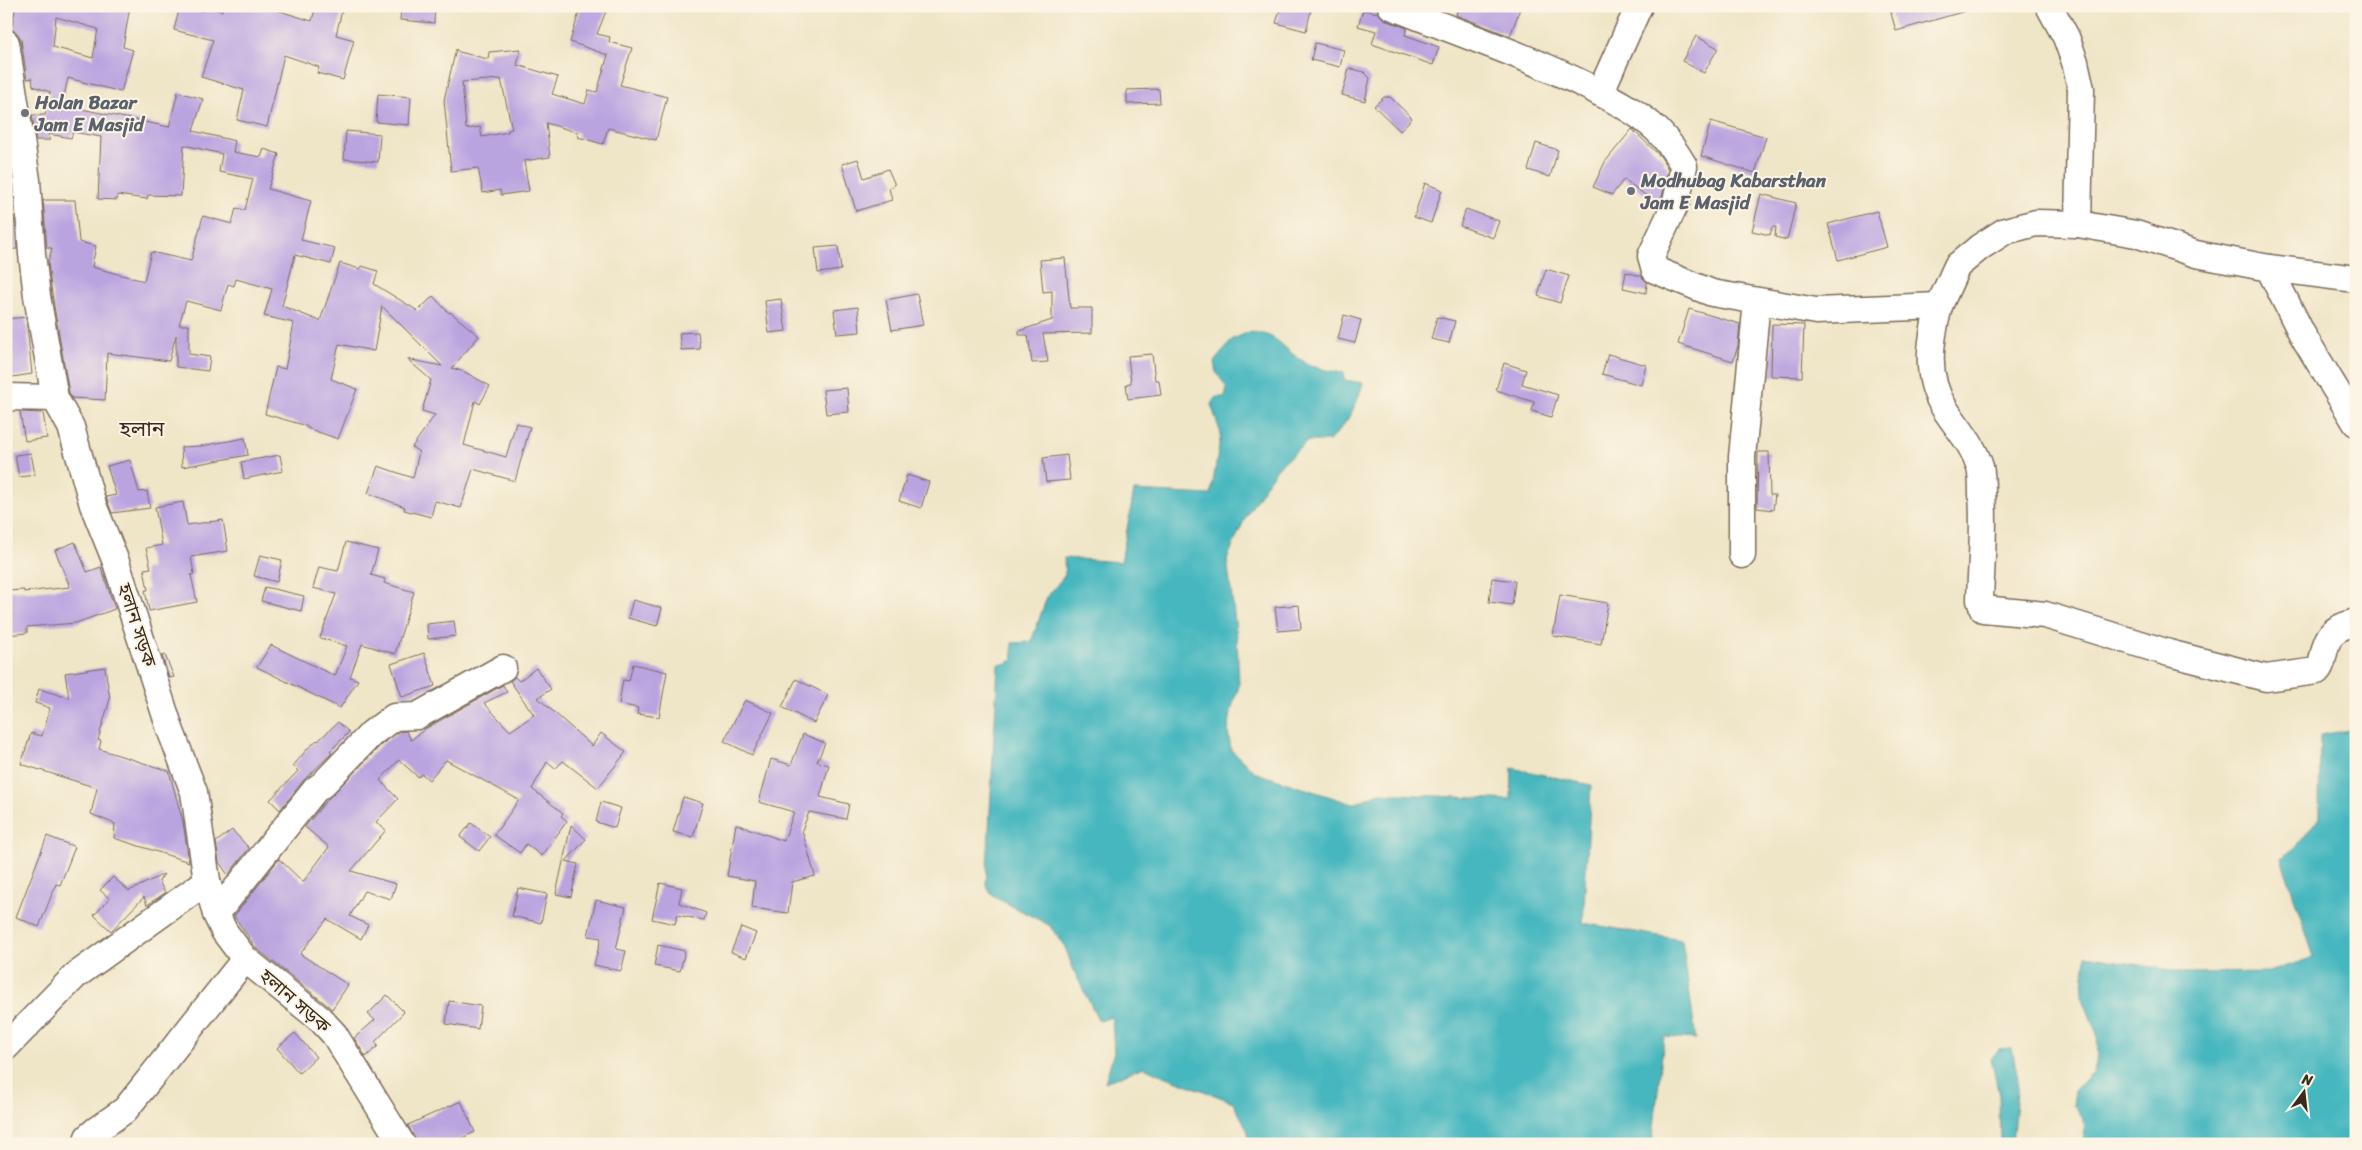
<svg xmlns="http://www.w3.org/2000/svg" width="2362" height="1150" viewBox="0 0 2362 1150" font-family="Sriracha,'Noto Sans Bengali',sans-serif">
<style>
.water{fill:#47b7bf;stroke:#41706e}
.building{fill:#baa4e0;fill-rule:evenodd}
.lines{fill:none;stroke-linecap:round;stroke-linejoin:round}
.minor-casing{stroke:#7a6b59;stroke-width:29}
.minor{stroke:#fff;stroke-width:26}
.worship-dot{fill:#6b7280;stroke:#fcf5e5;stroke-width:2}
.labels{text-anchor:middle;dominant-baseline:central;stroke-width:4;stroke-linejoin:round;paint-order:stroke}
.worship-label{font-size:19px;font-weight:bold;fill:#5b616d;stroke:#fcf5e5;text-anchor:start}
.street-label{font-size:19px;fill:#3b2a1e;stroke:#fcf5e5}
.quarter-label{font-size:21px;fill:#3b2a1e;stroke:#fcf5e5}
</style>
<rect width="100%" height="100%" fill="#fcf5e5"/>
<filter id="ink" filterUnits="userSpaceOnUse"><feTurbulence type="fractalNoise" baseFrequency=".02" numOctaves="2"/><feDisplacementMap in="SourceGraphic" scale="10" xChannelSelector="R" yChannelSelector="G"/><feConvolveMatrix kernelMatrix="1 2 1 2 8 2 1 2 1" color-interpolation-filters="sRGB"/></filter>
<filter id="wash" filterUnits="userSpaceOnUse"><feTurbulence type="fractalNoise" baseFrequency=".0096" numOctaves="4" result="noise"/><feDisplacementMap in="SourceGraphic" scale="20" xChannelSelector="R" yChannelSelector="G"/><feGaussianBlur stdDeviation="1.12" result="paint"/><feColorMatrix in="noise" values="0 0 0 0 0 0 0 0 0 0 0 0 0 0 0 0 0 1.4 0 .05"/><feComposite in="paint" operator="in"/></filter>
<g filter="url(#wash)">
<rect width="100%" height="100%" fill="#efe5c7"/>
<g class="water">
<path d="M 1249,332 C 1281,334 1279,347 1303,361 C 1315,369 1330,371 1344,373 L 1344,380 L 1363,383 C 1356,408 1347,424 1329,441 L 1308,441 L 1279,466 L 1267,483 L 1246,516 L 1227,559 L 1237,638 L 1239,686 L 1232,707 L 1228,731 L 1231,750 L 1256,773 L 1353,804 L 1380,793 L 1511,800 L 1512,768 L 1591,785 L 1583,923 L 1682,940 L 1696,1039 L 1664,1037 L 1652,1144 L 1251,1144 L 1247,1129 L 1233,1102 L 1159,1074 L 1144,1067 L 1105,1082 L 1114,1052 L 1112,1017 L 1099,1021 L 1074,971 L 1065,947 L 1049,925 L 994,897 L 986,885 L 998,664 L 1004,664 L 1013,660 L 1012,643 L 1031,642 L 1047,597 L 1065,575 L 1064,558 L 1121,562 L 1134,491 L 1211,495 L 1221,434 L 1211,404 L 1216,397 L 1225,397 L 1227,388 L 1216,372 L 1214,362 L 1233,339 Z"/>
<path d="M 2356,729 L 2356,1144 L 2082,1144 C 2087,1126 2086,1118 2073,1105 L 2075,1091 L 2094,1071 L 2098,1054 L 2097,1034 L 2082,996 L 2086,956 L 2188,973 L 2269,972 L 2314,957 L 2281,858 L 2295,849 L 2319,817 L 2320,735 Z"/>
<polygon points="2012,1048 2018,1079 2012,1144 2000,1144 1999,1094 1991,1059 1999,1049"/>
</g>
<g id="blocks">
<g class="building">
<path d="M 16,6 L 130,6 L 123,47 L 133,50 L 121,92 L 68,78 L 62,105 L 169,127 L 178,92 L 203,99 L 193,131 L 235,141 L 233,152 L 261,157 L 264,149 L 279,154 L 268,189 L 311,201 L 301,240 L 335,248 L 331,264 L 295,255 L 282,306 L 320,321 L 340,263 L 360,269 L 362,266 L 378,271 L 374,284 L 418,311 L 433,296 L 449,313 L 450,312 L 479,336 L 452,368 L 465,372 L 490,386 L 480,404 L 475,401 L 464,445 L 506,457 L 516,423 L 530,427 L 515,481 L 473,469 L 461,508 L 435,501 L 431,517 L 404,510 L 405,507 L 368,493 L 378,466 L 413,478 L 419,452 L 412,447 L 435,415 L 422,411 L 431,380 L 407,359 L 442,366 L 382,306 L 374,351 L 339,344 L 331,379 L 357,389 L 338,439 L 307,428 L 307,426 L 265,414 L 276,367 L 285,369 L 294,323 L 264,316 L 272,289 L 236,279 L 234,286 L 228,284 L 221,310 L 186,301 L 179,325 L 189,325 L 189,354 L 210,357 L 208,371 L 176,367 L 176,335 L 169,361 L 107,353 L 105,400 L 72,398 L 69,393 L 52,294 L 48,263 L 52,248 L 47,248 L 43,200 L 75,200 L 79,242 L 96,246 L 92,267 L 144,281 L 151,252 L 191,261 L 203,216 L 232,224 L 236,208 L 245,210 L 253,179 L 219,172 L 222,154 L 184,145 L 181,196 L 148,195 L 147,199 L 117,195 L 117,200 L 98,199 L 101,137 L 73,132 L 71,138 L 49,134 L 50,140 L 36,140 L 32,115 L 45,115 L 50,92 L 33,86 L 32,78 L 27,79 L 21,40 L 17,33 L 11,29 ZM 56,17 L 98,29 L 93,58 L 53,47 Z"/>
<polygon points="180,6 204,11 205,7 222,11 223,6 277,6 276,10 312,21 316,6 343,6 336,35 354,40 343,80 317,73 319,67 284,55 267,127 237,120 244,90 201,77 213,40 174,30"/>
<polygon points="401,6 435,6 434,23 400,20"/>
<path d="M 581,6 L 606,11 L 597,34 L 610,37 L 609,42 L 632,48 L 620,85 L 667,97 L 656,140 L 608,128 L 603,144 L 578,137 L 579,133 L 546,123 L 550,157 L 524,161 L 529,191 L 501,195 L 500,190 L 483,193 L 478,168 L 451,171 L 444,100 L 456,49 L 459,52 L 488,59 L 489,52 L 521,49 L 517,65 L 558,77 L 552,94 L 585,104 L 589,90 L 597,92 L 608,55 L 570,42 ZM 501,79 L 512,129 L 508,130 L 508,132 L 482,137 L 480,127 L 466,129 L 462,82 Z"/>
<polygon points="1281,6 1312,6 1306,31 1276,23"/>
<polygon points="1459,6 1521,6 1510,36 1456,15"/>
<polygon points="1889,6 1968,6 1969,10 1896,31"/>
<polygon points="1363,10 1378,13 1385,20 1407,28 1405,35 1439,47 1433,65 1372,44 1376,31 1358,26"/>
<polygon points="1696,36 1718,48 1704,73 1682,61"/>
<polygon points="1315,43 1344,50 1340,67 1311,60"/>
<polygon points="1349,68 1364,72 1370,78 1365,101 1342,95"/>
<polygon points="1159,89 1160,103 1127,104 1127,90"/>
<polygon points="378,94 411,97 409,125 376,122"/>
<polygon points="1384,97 1390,97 1412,118 1400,131 1374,106"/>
<polygon points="1711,121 1766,137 1755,173 1701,156"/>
<polygon points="1632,129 1661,157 1668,169 1662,197 1657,204 1624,179 1612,195 1593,187 1605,162"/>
<polygon points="346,131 380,134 378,162 344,159"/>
<polygon points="1536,143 1558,150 1550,177 1528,170"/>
<polygon points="858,159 864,178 888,169 895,185 889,188 892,200 856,211 842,164"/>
<polygon points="1425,183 1442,190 1431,223 1414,217"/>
<polygon points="1761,194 1796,203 1787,240 1775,237 1776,227 1772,227 1770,235 1752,231"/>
<polygon points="1466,209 1499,221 1493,238 1460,226"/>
<polygon points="1877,211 1887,247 1838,260 1828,224"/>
<polygon points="14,216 17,249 6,250 6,217"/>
<polygon points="838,246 841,270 818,273 815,248"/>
<polygon points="1065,258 1070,308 1092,308 1092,333 1043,334 1048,362 1032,363 1028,335 1019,335 1019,331 1052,320 1052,291 1043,292 1040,260"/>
<polygon points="1546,269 1569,276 1560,303 1538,296"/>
<polygon points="1626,272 1641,276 1647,282 1646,293 1623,288"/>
<polygon points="917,294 923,325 892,330 886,300"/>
<polygon points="781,299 786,331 769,333 765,301"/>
<polygon points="858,307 860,332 837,334 834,310"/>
<polygon points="1689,309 1740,324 1738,346 1733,361 1678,344"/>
<polygon points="1344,315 1361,320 1355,343 1338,339"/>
<polygon points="26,317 32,374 6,378 6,348 9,348 6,319"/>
<polygon points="1437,317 1455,321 1449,343 1431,339"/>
<polygon points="1772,324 1804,325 1802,377 1771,376"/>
<polygon points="698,332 700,349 681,350 679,333"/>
<polygon points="1152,354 1155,380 1159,380 1161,395 1128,399 1126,384 1131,383 1128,356"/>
<polygon points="1608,354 1646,365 1641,385 1602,374"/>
<polygon points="1504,363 1526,370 1522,384 1558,395 1551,417 1532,411 1534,402 1496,390"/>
<polygon points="847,388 849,412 826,414 823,390"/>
<polygon points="20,412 43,413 47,438 25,441"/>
<polygon points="245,438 248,455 182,467 181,447 201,446"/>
<polygon points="1758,452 1769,452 1770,495 1775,495 1773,510 1757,508"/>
<polygon points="31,453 35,475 19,477 15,455"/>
<polygon points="280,455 283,471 244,479 241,462"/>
<polygon points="1067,455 1070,480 1046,482 1043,458"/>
<polygon points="130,460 139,492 147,491 150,508 112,513 106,497 116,495 107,466"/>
<polygon points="907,475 929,482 921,508 899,501"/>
<polygon points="183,502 187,525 223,520 228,551 191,557 194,574 191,575 197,602 149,611 145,590 148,590 144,569 151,568 146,548 162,545 155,507"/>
<polygon points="75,542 87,572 101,567 115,609 76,623 27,627 27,633 6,635 6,591 24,590 24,592 70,587 55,550"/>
<polygon points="346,542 378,550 371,575 385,579 384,583 414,592 395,654 362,644 350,677 358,680 340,708 257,667 271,645 335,676 347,646 320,638 336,594 313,588 319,567 338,571"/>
<polygon points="260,555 282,560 277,582 254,576"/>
<polygon points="1492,578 1515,581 1512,605 1489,602"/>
<polygon points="265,587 304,596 301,611 261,601"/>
<polygon points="1560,595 1608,603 1601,644 1553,636"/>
<polygon points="633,600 662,608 657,626 628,618"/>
<polygon points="1299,605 1301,629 1278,631 1275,607"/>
<polygon points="454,621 456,636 428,639 427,624"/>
<polygon points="424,653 435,686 402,697 391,664"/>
<polygon points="165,655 174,677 169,678 162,656"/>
<polygon points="633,664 667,672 659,717 637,714 638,708 619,704 623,680 629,681"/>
<polygon points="105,667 110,699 98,740 101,741 99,749 169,771 183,822 189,862 114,838 115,824 91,814 97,788 21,764 31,733 42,736 50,708 35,703 39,689 69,698 65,673"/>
<polygon points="536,668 551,689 538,698 592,746 601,733 626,752 598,788 563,761 555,769 547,762 532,789 563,813 561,816 567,821 542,856 526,844 520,853 494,835 519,800 446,760 429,780 422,774 418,777 399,760 380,780 398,799 376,822 386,830 351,871 396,884 391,899 364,891 350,916 368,925 361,939 327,919 300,954 348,985 332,1009 256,948 234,916 279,859 303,882 329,847 305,827 326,801 382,744 399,732 406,731 411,740 425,729 503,685 507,692 484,703 510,731 534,715 510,681 515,677 519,681"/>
<polygon points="796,679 828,695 814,723 782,707"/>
<polygon points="745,700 773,713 752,755 724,741"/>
<polygon points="338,722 349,732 330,751 332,753 303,781 280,810 270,800 298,771 293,766 308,748 317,740 318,741"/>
<polygon points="803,734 825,743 817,762 829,765 820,797 849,804 846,819 809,812 802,830 815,876 792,882 788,913 752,908 755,881 727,876 736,824 784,841 794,812 759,802 771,759 791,765"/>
<polygon points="683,797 703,803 693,837 673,832"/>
<polygon points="601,802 621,808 615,828 596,822"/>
<polygon points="471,823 490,837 479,851 460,837"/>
<polygon points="571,825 586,839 566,861 578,864 571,897 556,894"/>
<polygon points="232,830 249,848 228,875 219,862 216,842"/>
<polygon points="47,836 75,847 60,885 56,884 39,927 16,917"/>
<polygon points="164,874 159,881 165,893 147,905 144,897 111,931 94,915 110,899 100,890 113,877 129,891"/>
<polygon points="660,883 682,888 679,903 706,913 704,920 677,915 675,924 652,919"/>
<polygon points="518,888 547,894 541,923 512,916"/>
<polygon points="596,900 626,907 616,949 626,951 621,971 594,965 601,938 588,936"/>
<polygon points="741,927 756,933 746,958 731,952"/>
<polygon points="658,945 685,951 680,971 654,966"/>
<polygon points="387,995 404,1012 375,1042 378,1046 366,1057 354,1038 375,1020 368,1014"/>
<polygon points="449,1001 481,1006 478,1029 446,1024"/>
<polygon points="295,1033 316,1057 299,1073 277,1048"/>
<polygon points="461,1101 475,1132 449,1144 417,1144 408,1125"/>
</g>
</g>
</g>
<g filter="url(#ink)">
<use href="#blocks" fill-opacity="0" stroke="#7a6b59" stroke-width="1"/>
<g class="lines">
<defs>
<g id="minor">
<path d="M 1391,6 C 1458,33 1525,55 1589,87 C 1612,99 1638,112 1657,130 C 1668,141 1676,152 1684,166 L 1676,202 L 1651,256 L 1655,270 L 1712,293 L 1816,311 L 1939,306 C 1930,342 1924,376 1945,409 C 1958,429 1973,444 1980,467 C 1982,475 1982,485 1982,494 C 1985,529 1981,565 1980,600 L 1983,609 L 2045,615 L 2169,653 L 2266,678 L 2317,671 C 2321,667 2322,663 2323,657 C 2328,633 2332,629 2356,622"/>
<polyline points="2049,6 2066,37 2075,62 2081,89 2078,224"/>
<polyline points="6,43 27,180 32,254 37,296 55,398 71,427 93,505 116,562 170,729 194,792 207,881 216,914 224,931 245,959 320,1019 334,1034 402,1144"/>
<polyline points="1600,93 1639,6"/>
<polyline points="2269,268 2356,279"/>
<polyline points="1939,306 1957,266 1980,247 2005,231 2036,223 2078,224 2136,234 2196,254 2269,268 2302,334 2356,423"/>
<polyline points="6,397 55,398"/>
<polyline points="1742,555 1742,457 1757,301"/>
<polyline points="216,914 315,790 323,784 372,733 394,717 417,716 503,668"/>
<polyline points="6,1047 75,976 207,881"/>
<polyline points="86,1144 88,1137 95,1131 125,1110 245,959"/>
</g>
</defs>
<use href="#minor" class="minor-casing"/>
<use href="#minor" class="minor"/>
</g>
</g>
<g class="worship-dot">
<circle cx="25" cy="113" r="5"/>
<circle cx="1631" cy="191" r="5"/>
</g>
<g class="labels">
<g class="worship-label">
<text x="35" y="102">Holan Bazar<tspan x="35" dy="22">Jam E Masjid</tspan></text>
<text x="1641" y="180">Modhubag Kabarsthan<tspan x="1641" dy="22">Jam E Masjid</tspan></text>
</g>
<g class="street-label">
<text transform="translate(137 625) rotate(72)">হলান সড়ক</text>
<text transform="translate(295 1001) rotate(41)">হলান সড়ক</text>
</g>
<g class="quarter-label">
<text x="142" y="429">হলান</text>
</g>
</g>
<rect width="2362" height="1150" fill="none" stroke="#fcf5e5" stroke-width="25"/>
<g transform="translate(2304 1092) rotate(15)" stroke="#fcf5e5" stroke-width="4" paint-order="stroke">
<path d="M0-4L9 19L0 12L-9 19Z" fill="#3b2a1e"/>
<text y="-8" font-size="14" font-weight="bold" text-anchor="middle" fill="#3b2a1e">N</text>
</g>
</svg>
